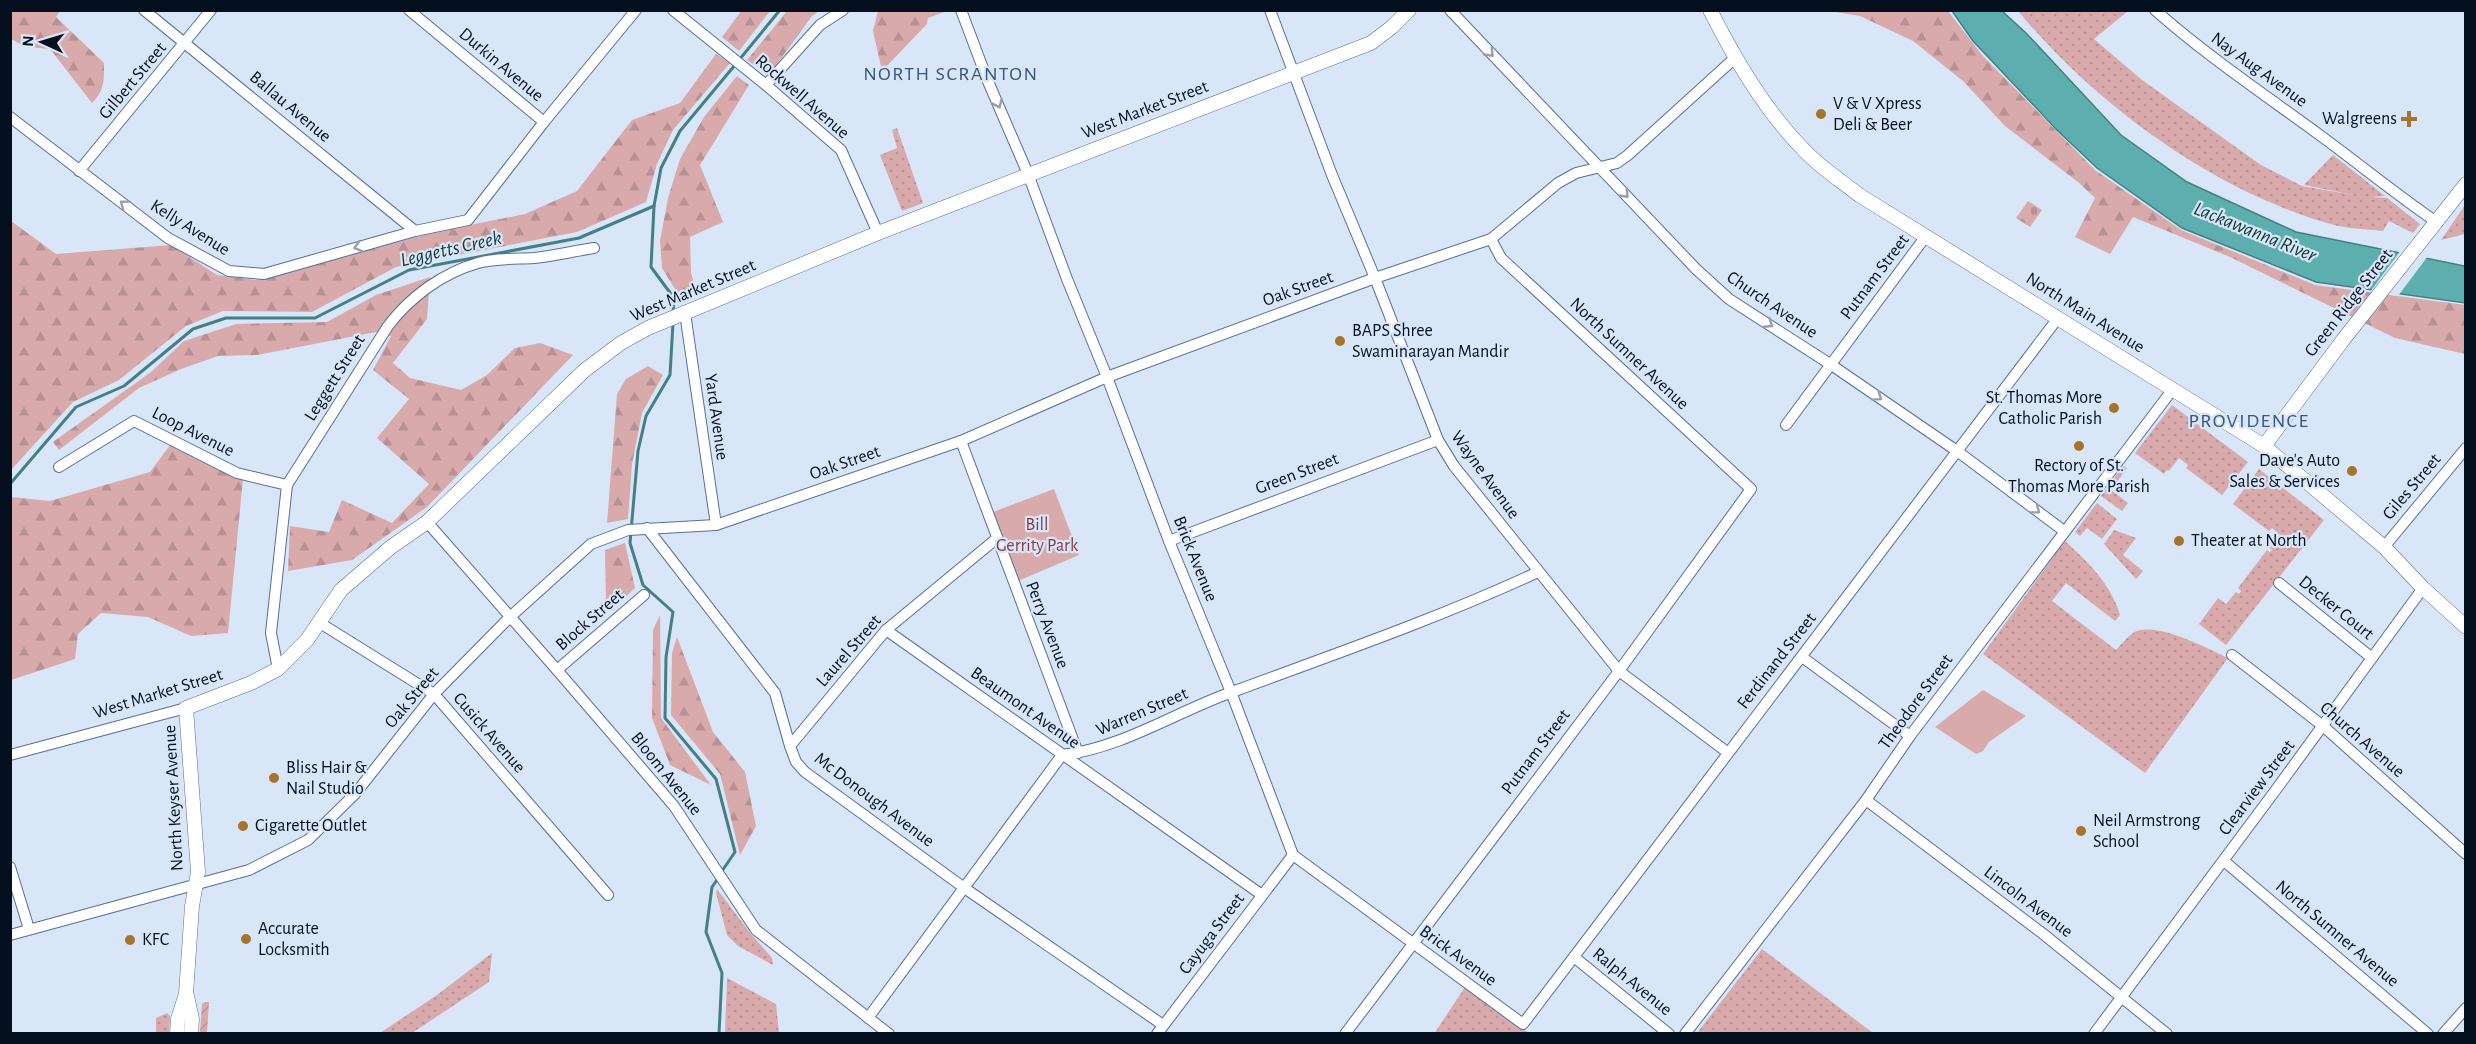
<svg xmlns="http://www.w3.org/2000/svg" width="2476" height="1044" viewBox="0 0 2476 1044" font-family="'Alegreya Sans',sans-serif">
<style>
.grass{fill:url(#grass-dots)}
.forest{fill:url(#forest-firs)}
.cemetery{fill:url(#cemetery-stones)}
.park{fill:#d8aaac}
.garden{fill:url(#garden-furrows)}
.water{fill:#5dafaf;stroke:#437f84;stroke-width:1.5}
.pier{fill:#d8e6f8}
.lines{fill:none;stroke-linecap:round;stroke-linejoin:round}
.stream{stroke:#437f84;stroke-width:3}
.minor-casing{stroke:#537199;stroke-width:12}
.major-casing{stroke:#537199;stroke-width:15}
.minor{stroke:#fff;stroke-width:10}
.major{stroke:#fff;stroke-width:14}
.oneway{stroke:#9b9fa5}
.poi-dot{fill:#a47529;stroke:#d8e6f8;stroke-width:2}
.labels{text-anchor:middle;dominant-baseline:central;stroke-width:4.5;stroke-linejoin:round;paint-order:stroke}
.street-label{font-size:18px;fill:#05101f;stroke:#d8e6f8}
.poi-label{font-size:18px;fill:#05101f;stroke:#d8e6f8;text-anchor:start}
.park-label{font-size:18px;fill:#8a3943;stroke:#d8e6f8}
.neighbourhood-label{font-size:20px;letter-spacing:1.5px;fill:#3a577d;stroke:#d8e6f8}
.water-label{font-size:20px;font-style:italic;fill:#103939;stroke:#d8e6f8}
</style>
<defs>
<pattern id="grass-dots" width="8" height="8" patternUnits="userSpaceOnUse" patternTransform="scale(1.5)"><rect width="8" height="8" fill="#d8aaac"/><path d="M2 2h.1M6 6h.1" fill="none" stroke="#b89194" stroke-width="1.8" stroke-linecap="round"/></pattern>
<pattern id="forest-firs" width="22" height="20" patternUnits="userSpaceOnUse" patternTransform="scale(1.5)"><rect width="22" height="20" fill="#d8aaac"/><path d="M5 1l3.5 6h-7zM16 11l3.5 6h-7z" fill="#b89194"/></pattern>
<pattern id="cemetery-stones" width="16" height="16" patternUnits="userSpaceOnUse" patternTransform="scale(1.5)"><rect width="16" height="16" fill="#d8aaac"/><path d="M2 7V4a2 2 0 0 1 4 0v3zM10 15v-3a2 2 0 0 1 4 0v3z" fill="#b89194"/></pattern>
<pattern id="garden-furrows" width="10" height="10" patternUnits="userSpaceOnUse" patternTransform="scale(1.5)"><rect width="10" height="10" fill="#d8aaac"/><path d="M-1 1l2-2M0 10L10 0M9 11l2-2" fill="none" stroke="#b89194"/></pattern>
</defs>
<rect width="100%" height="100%" fill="#d8e6f8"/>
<g class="grass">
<path d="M 2018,11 L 2128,11 L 2094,39 L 2142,80 L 2261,165 L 2302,186 L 2359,196 L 2304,185 L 2333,155 L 2385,196 L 2371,197 L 2387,198 L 2420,224 L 2413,233 L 2389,221 L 2383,231 C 2367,229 2349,229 2334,225 C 2214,192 2096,105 2018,11 Z"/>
<polygon points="897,128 923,203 902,211 880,155 897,148 892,130"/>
<polygon points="2465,205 2465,234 2441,240"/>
<polygon points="2172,405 2248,462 2222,495 2186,468 2188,465 2179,458 2169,471 2167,470 2164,474 2135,453"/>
<polygon points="2123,466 2127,468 2111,490 2128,503 2122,511 2101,496"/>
<polygon points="2259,469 2324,520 2226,645 2199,624 2218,598 2226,604 2236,592 2239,594 2241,591 2238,588 2267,550 2270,552 2272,550 2270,548 2280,535 2272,528 2269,531 2233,504"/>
<polygon points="2097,503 2117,519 2102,539 2087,528 2080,536 2075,532"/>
<polygon points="2114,530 2136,538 2123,555 2143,571 2136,579 2104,544"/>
<path d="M 2065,541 C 2088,562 2111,584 2120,615 L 2115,621 L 2066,583 L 2052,601 L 2116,650 C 2121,645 2127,637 2133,633 C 2155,620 2206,648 2228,658 L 2145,773 L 1983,654 Z"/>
<polygon points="717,889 751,934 772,958 773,965 738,946 727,935 716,893"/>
<polygon points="1762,949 1873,1033 1697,1033"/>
<polygon points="492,953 489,982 412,1033 380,1033 437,995"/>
<polygon points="727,978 776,1004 779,1033 725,1033"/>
<polygon points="1465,987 1529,1033 1434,1034"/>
<polygon points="167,1013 170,1016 169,1033 156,1033 156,1018"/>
</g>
<g class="forest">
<polygon points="742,10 770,11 739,51 722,37"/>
<path d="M 10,11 L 60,11 L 56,17 L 104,63 C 104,80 105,90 92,103 L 50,49 L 26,47 L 11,39 Z"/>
<polygon points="787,11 819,11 812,16 769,75 747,60"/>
<polygon points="878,11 878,10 947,11 928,18 927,24 882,71 873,31"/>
<polygon points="1829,11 1948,11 1983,56 2095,170 2181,230 2315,285 2465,305 2465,354 2395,338 2230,257 2133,217 2110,254 2075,237 2095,198 2078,182 2005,126 1963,81 1913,41 1860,16"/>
<polygon points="716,54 730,63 673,130 657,164 646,202 577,232 396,267 312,312 223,311 186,326 119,380 73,402 11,470 11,221 56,254 171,245 217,275 256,280 435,232 525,214 577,191 632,120 680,103"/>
<polygon points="737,76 749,85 700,165 723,222 690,237 691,273 696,290 680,297 662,268 660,241 668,198 680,159 704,117"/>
<polygon points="430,277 427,319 393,363 410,378 461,390 487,375 515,348 540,343 573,355 427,507 352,560 288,571 290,526 329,532 342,500 392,523 429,484 377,438 409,399 373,370 391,336 376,332 257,355 218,356 181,369 139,388 59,450 53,442 151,372 184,341 236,324 327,322 376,295"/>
<polygon points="648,366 663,375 642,413 632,464 628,519 607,523 617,394 626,379"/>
<polygon points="171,444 243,479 228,633 191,636 148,617 101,613 78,634 75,659 11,680 11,497 50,501 150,472"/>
<polygon points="625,543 635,588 618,604 610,608 606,604 605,550"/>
<polygon points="660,615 661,718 711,785 670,765 652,718 653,630"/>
<polygon points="677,637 713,732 745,772 756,826 740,855 720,774 671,715 672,653"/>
</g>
<polygon class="cemetery" points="2028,201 2042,210 2030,227 2016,218"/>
<g class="park">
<polygon points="1054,489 1079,555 1018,581 993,512"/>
<polygon points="1983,690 2026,716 1989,742 1983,751 1976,754 1935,727"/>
</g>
<polygon class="garden" points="205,1002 209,1002 207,1033 200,1033 202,1004"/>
<polygon class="water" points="1952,11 2002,11 2026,33 2121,135 2187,182 2296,232 2465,266 2465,303 2316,282 2182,228 2097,168 2057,130 1973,41"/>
<polygon class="pier" points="2401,250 2428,256 2398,296 2370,292"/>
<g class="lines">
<g class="stream">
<polyline points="739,60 780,10"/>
<polyline points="673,313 674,298 651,267 654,206 661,168 680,131 735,65"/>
<polyline points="673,323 670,375 646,416 638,451 630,543 643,585 673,612 666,657 665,718 716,779 735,852 722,871"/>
<polyline points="10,484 76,407 124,386 193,329 226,318 315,318 409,270 579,238 654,206"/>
<polyline points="719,877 712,887 706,932 722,973 719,1034"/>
</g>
<defs>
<g id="minor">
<polyline points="144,10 415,231"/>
<polyline points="409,10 544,122"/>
<polyline points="673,10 766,85 841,150 878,233"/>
<polyline points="961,10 987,79 1028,174 1067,279 1107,377 1169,541 1231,692 1293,855 1523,1024 2058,318"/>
<polyline points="1270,10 1332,175 1375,278 1438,440 1454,466 1619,671 1727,752"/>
<polyline points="1450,10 1696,269 1729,299 1830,364 1957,451 2064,531"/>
<path d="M 2155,10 C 2207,56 2265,95 2321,136 C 2359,164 2396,194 2435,221"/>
<polyline points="766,85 820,25 843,10"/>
<polyline points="10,117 168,238 229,271 264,274 415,231 468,220 544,122 636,10"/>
<polyline points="79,171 211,10"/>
<polyline points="685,313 716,525"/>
<polyline points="1786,425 1926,236"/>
<polyline points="961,441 1078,753"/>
<polyline points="59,467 134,421 237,473 287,485"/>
<polyline points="427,522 557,670 674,806 756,930 889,1034"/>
<polyline points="647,528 775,693 790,746 796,762 805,772 963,887 1163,1025"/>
<polyline points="1169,541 1438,440"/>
<polyline points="2384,547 2466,448"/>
<polyline points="2279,583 2372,658"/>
<polyline points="320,623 434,694 608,895"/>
<polyline points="886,630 1262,895"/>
<polyline points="2232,655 2323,726 2466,854"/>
<polyline points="1802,657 1910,736"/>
<path d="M 278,669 L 271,633 L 287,485 L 388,326 C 409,298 442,273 478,263 C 495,258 516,259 534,258 C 554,256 574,251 594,248"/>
<polyline points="557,670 644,595"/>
<polyline points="790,746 886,630 996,539"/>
<polyline points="10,755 186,708"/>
<polyline points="1866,800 2042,933 2167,1034"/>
<polyline points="2224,861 2428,1034"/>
<polyline points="10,867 29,929"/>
<polyline points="10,935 249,870 308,840 355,794 434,694 510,617 591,544 628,530 716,525 961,441 1107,377 1375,278 1491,239 1558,183 1576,173 1617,163 1628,155 1736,57"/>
<polyline points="1574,957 1669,1034"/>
<path d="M 868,1018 L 1062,755 C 1122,748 1176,712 1232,692 C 1335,654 1439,618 1538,572"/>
<polyline points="1157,1034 1293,855"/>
<polyline points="1345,1034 1619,671 1751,489 1501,258 1491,239"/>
<polyline points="1685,1034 1866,800 1910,736 2173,389"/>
<polyline points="2094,1034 2275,791 2423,588"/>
<polyline points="2443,1034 2466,1008"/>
</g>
<g id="major">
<path d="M 1710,10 C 1735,59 1764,109 1802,148 C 1818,166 1840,180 1859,195 L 2264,446 L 2384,547 L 2423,588 L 2466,627"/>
<polyline points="2264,446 2343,340 2466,184"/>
<polyline points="187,996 192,1019 191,1034"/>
<polyline points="177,1034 178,1019 186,994 192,906 198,872 186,708 251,683 278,669 307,640 341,590 391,547 427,522 585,370 621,343 648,328 878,233 1371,43 1392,27 1409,10"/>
</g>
</defs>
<use href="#minor" class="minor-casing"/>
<use href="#major" class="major-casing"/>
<use href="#minor" class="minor"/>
<use href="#major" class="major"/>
</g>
<defs><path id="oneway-chevron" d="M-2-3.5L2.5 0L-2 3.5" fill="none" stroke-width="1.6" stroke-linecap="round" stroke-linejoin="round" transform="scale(1.5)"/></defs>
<g class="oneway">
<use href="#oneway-chevron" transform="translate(1490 53) rotate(46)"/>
<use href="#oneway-chevron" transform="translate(998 104) rotate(66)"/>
<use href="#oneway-chevron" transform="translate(1625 194) rotate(46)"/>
<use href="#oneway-chevron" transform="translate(124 204) rotate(-143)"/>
<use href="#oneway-chevron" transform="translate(358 247) rotate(164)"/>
<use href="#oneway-chevron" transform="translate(1769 324) rotate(33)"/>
<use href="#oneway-chevron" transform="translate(1878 397) rotate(34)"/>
<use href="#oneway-chevron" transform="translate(2036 510) rotate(37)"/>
</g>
<g class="poi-dot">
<circle cx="1821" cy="114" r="6"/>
<path d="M2406 110h6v6h6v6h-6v6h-6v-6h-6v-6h6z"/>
<circle cx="1340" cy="341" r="6"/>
<circle cx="2114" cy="408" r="6"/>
<circle cx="2079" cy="446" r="6"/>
<circle cx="2352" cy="471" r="6"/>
<circle cx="2179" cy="541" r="6"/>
<circle cx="274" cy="778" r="6"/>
<circle cx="243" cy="826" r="6"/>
<circle cx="2081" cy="831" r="6"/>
<circle cx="246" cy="939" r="6"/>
<circle cx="130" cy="940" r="6"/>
</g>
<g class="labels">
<g class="street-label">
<text transform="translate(501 65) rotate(40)">Durkin Avenue</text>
<text transform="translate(2259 70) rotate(36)">Nay Aug Avenue</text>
<text transform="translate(133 81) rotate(-50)">Gilbert Street</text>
<text transform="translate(802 97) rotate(41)">Rockwell Avenue</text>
<text transform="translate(290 107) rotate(40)">Ballau Avenue</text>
<text transform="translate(1145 110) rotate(-21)">West Market Street</text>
<text transform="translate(190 228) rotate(32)">Kelly Avenue</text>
<text transform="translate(1875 277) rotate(-53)">Putnam Street</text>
<text transform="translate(1298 289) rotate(-20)">Oak Street</text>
<text transform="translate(693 291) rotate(-23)">West Market Street</text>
<text transform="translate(2349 303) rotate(-52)">Green Ridge Street</text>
<text transform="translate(1772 305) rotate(34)">Church Avenue</text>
<text transform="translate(2085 313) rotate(32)">North Main Avenue</text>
<text transform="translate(1629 354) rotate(43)">North Sumner Avenue</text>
<text transform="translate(335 378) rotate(-58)">Leggett Street</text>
<text transform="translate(716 417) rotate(82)">Yard Avenue</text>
<text transform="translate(193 432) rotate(27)">Loop Avenue</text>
<text transform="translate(845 463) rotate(-19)">Oak Street</text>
<text transform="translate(1297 474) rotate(-21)">Green Street</text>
<text transform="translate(1485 475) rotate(54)">Wayne Avenue</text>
<text transform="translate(2412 487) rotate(-50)">Giles Street</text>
<text transform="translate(1195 559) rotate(68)">Brick Avenue</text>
<text transform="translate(2336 608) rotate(39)">Decker Court</text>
<text transform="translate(590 620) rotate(-41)">Block Street</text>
<text transform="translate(1047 625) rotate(69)">Perry Avenue</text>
<text transform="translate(849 651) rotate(-49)">Laurel Street</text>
<text transform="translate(1777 661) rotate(-52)">Ferdinand Street</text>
<text transform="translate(158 694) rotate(-17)">West Market Street</text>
<text transform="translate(412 698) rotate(-50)">Oak Street</text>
<text transform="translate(1916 702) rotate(-54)">Theodore Street</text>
<text transform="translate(1025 708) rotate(35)">Beaumont Avenue</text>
<text transform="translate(1142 712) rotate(-23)">Warren Street</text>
<text transform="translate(489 733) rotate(49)">Cusick Avenue</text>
<text transform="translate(2362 740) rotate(41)">Church Avenue</text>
<text transform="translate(1536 752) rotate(-53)">Putnam Street</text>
<text transform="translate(666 774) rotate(51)">Bloom Avenue</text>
<text transform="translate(2257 788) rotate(-53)">Clearview Street</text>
<text transform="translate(174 798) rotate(-93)">North Keyser Avenue</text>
<text transform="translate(874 800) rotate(37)">Mc Donough Avenue</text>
<text transform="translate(2028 902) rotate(37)">Lincoln Avenue</text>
<text transform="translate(1212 934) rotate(-53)">Cayuga Street</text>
<text transform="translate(2337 934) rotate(40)">North Sumner Avenue</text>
<text transform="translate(1458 956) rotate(36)">Brick Avenue</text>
<text transform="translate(1632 982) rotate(39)">Ralph Avenue</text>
</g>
<g class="poi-label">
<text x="1833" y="104">V &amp; V Xpress<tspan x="1833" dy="21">Deli &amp; Beer</tspan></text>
<text x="2397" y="119" text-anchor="end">Walgreens</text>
<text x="1352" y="331">BAPS Shree<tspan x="1352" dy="21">Swaminarayan Mandir</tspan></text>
<text x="2102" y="398" text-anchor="end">St. Thomas More<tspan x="2102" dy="21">Catholic Parish</tspan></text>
<text x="2340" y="461" text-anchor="end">Dave's Auto<tspan x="2340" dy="21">Sales &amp; Services</tspan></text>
<text x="2079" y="466" text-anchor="middle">Rectory of St.<tspan x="2079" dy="21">Thomas More Parish</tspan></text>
<text x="2191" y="541">Theater at North</text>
<text x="286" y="768">Bliss Hair &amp;<tspan x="286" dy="21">Nail Studio</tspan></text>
<text x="2093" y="821">Neil Armstrong<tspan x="2093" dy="21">School</tspan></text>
<text x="255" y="826">Cigarette Outlet</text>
<text x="258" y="929">Accurate<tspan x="258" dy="21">Locksmith</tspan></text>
<text x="142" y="940">KFC</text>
</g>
<g class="park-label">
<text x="1037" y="525">Bill<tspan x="1037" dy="21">Gerrity Park</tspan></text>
</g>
<g class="neighbourhood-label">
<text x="951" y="74">NORTH SCRANTON</text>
<text x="2249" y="421">PROVIDENCE</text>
</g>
<g class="water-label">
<text transform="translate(2255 232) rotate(22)">Lackawanna River</text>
<text transform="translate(451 249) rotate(-13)">Leggetts Creek</text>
</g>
</g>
<rect width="2476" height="1044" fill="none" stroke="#05101f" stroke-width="24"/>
<g transform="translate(42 42) rotate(274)" stroke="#d8e6f8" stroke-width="4.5" paint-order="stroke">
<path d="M0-4.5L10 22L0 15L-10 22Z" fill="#05101f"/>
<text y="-9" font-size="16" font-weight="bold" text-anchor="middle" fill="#05101f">N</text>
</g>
</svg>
